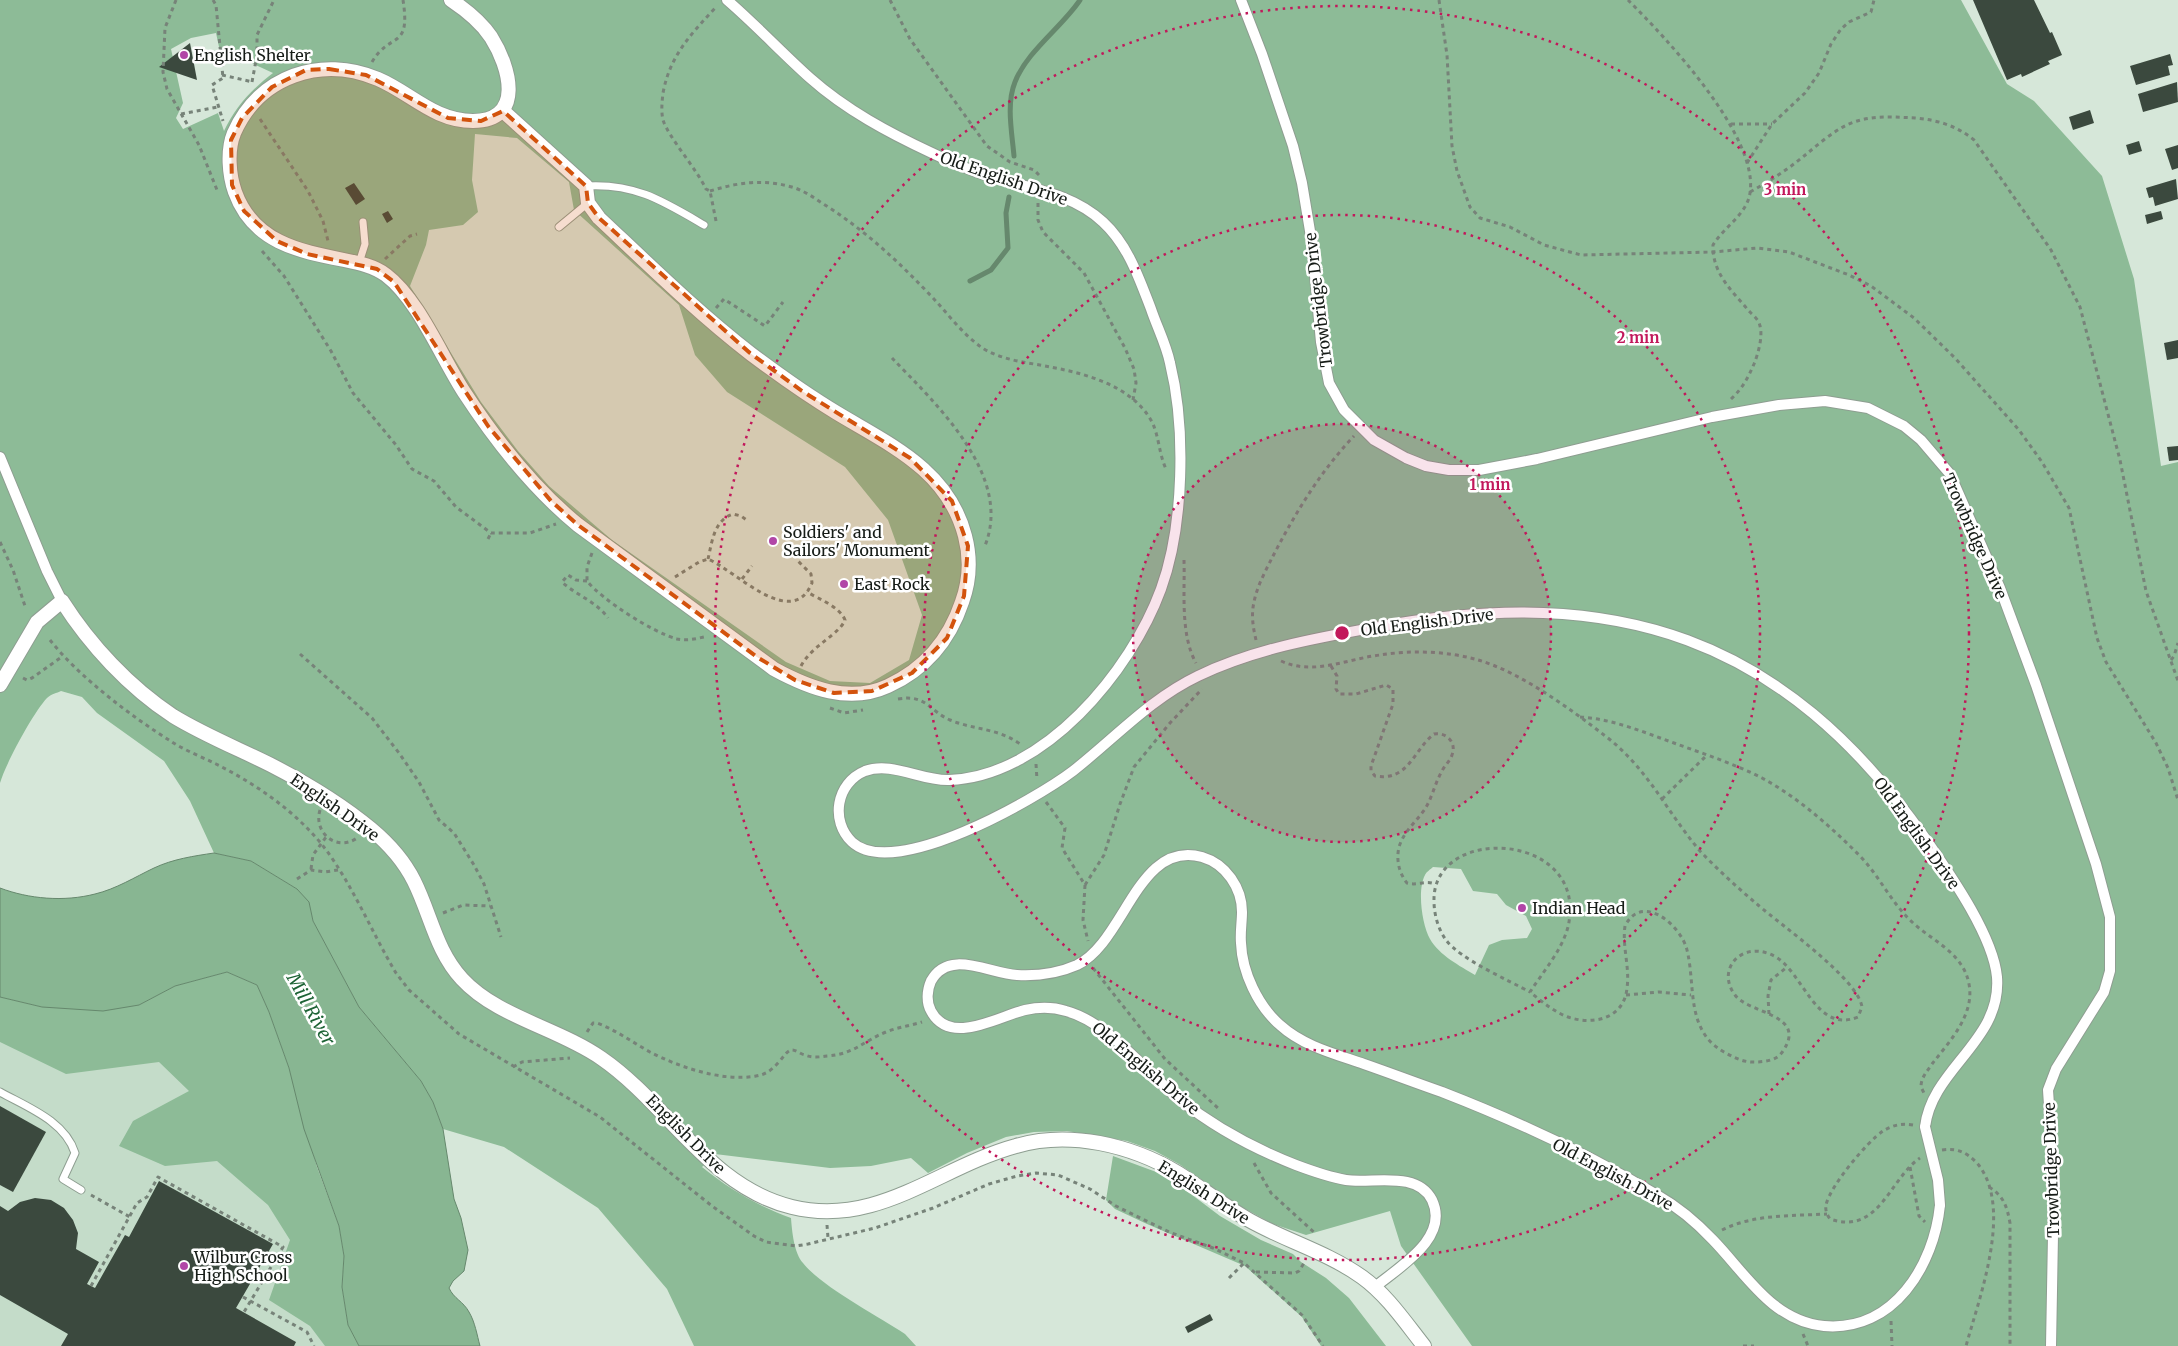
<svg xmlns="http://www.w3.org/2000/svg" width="2178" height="1346" viewBox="0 0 2178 1346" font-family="Merriweather,serif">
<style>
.built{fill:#c4dcc9}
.forest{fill:#8dbb97;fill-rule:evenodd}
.water{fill:#88b692;stroke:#66886d}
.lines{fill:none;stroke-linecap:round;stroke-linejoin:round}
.stream{stroke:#66886d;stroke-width:5}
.building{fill:#3b493e}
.service-casing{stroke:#8e9e91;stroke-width:9}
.pedestrian-casing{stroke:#8e9e91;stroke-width:12}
.minor-casing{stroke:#8e9e91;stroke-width:16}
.path{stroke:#778379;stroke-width:3;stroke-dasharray:4 4;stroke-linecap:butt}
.service{stroke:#fff;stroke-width:7}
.pedestrian{stroke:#fff;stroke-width:10}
.minor{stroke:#fff;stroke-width:14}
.pedestrian-bridge-casing{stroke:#8e9e91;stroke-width:12;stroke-linecap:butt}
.pedestrian-bridge{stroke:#fff;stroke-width:10}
.marked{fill:#d3530d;fill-opacity:0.2;stroke:#d3530d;stroke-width:4;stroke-dasharray:10 6;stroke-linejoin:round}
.ring{fill:none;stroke:#c2185b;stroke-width:2.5;stroke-dasharray:2.5 5}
.poi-dot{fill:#b146a7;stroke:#fff;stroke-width:2}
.labels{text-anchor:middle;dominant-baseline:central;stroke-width:5;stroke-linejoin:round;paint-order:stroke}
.poi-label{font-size:16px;fill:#161c17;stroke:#fff;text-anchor:start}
.street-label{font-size:16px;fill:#161c17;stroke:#fff}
.water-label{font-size:18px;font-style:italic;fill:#1d6335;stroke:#fff}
.centre{fill:#c2185b;stroke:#fff;stroke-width:2.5}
.ring-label{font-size:15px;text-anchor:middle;font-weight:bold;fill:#c2185b;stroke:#fff;stroke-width:5;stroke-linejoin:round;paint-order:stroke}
</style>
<rect width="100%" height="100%" fill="#d6e7d9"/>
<polygon class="built" points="172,942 349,1346 0,1346 0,995"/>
<g class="forest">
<path d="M 0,0 L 1961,0 L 2007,84 L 2034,101 L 2102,176 L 2134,279 L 2161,466 L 2178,462 L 2178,1346 L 1472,1346 L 1401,1246 L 1390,1211 L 1306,1235 L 1273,1224 L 1240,1206 L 1179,1164 L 1155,1151 L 1127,1141 L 1067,1131 L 1034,1132 L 1006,1137 L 967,1153 L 928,1173 L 911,1158 L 871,1166 L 830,1168 L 715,1154 L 702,1167 C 729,1189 758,1206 791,1218 C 792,1231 794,1253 803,1263 C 822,1287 878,1316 905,1334 L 916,1346 L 694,1346 L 667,1289 L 598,1208 L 504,1147 L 443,1129 L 433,1102 L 421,1081 L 359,1007 L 313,921 L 308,902 L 297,889 L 251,861 L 214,853 L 190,801 L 164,761 L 97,713 L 82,697 L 61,691 C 57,693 51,694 47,698 C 33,713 6,763 0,783 ZM 216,33 L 221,56 L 232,54 L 273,73 C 251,90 236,106 224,131 L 218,113 L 183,129 L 176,118 L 183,103 L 171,49 L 191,38 ZM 475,134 L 517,138 L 569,182 L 574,210 L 679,305 L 695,355 L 727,392 L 845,467 L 888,520 L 922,615 L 909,660 L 870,683 L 830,681 L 786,662 L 612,540 L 549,486 L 518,451 L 481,402 L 410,286 L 426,245 L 429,230 L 463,225 L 478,212 L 472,180 ZM 1433,867 L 1461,869 L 1473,891 L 1497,894 L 1506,905 L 1526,916 L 1532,929 L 1527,938 L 1502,940 L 1489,945 L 1475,975 C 1460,966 1439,955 1430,939 C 1422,925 1417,890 1425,875 C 1426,872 1431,869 1433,867 Z"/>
<polygon points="227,972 257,985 269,1012 289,1068 317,1167 339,1226 344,1256 342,1287 348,1325 359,1346 325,1346 310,1326 269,1300 290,1240 268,1205 217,1161 165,1166 119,1146 133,1121 189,1091 159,1062 66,1074 0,1042 0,997 42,1007 139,1005 175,986"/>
<polygon points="1113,1156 1167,1176 1220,1216 1261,1240 1293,1254 1301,1262 1326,1278 1349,1298 1386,1346 1321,1346 1302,1317 1245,1266 1147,1224 1115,1209 1106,1200"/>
</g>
<path class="water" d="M 214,853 L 251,861 L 297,889 L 309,902 L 313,921 L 359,1007 L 421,1081 L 433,1102 L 443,1129 L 454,1199 L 461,1218 L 468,1250 L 464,1271 L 453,1281 L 449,1288 C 454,1299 463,1301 469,1312 C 475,1322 477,1335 480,1346 L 359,1346 L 348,1325 L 342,1287 L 344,1256 L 339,1226 L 304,1129 L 289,1068 L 269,1012 L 257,985 L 227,972 L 175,986 L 139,1005 L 103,1011 L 42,1007 L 0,997 L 0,888 C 29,899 64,902 95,894 C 116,889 135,877 154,868 C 173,859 194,856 214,853 Z"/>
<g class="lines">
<g class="stream">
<path d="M 1014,156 C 1012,133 1006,104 1015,82 C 1027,51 1062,27 1080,0"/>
<polyline points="970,281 991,270 1008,248 1006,213 1009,197"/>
</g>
</g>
<g class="building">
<polygon points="1973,0 2034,0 2050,33 2052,32 2062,55 2048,61 2050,64 2022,77 2021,74 2007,80"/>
<polygon points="190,43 197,80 159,67"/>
<polygon points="2170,54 2173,65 2168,66 2170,75 2136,85 2130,66"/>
<polygon points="2177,82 2178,102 2143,112 2138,94"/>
<polygon points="2090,110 2094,123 2073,130 2069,117"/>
<polygon points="2139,141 2142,151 2129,155 2126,145"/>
<polygon points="2178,145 2178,168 2172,170 2165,149"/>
<polygon points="2176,179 2178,199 2155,206 2153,197 2149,198 2146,188"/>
<polygon points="354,183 365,199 356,205 345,188"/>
<polygon points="388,211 393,219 387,223 382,214"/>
<polygon points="2161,211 2163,219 2147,224 2145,215"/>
<polygon points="2178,340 2178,358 2167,360 2164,343"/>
<polygon points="2178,446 2178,460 2169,461 2167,447"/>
<polygon points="0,1106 46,1132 13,1192 0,1185"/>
<polygon points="159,1181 273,1244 236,1308 296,1342 294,1346 61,1346 68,1334 0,1295 0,1206 8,1211 20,1202 35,1198 51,1200 64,1208 73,1220 78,1233 76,1249 99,1262 87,1284 95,1288 125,1235 129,1237"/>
<polygon points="1210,1314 1213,1320 1188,1333 1185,1327"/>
</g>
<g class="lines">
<defs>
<g id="service">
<path d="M 586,186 C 635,183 663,201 704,225"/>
<polyline points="559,227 588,203"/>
<polyline points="359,263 365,244 363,222"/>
<path d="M 0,1092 C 27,1107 65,1121 75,1153 L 63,1179 L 81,1190"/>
</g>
<g id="pedestrian">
<path d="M 727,0 C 756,25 782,53 810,78 C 846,110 889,133 932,153 C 953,163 976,173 999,179 C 1035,189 1074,195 1103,222 C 1128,245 1139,278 1151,309 C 1157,327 1166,344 1170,363 C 1186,428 1184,526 1161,589 C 1131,671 1044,777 949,780 C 921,781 892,761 865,771 C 836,783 830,821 852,842 C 894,881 1036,799 1073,771 C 1115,738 1150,699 1198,676 C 1254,649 1316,638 1377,627 C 1616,583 1783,636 1925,838 C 1949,873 1993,935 1997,977 C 2002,1041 1932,1068 1925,1127"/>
<polyline points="1241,0 1262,54 1293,146 1302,183 1312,243 1321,342 1329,383 1344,410 1374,440 1406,458 1426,466 1449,470 1479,470 1537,459 1712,417 1779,405 1825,401 1868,408 1904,426 1921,440 1950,474 2000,588 2036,685 2096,864 2110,917 2110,971 2104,992 2056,1069 2048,1090 2054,1180 2051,1346"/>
<polyline points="0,457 47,571 62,601"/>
<path d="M 1375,1287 C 1399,1267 1450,1238 1432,1200 C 1417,1170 1372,1184 1346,1180 C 1329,1177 1312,1171 1296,1165 C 1255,1149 1214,1127 1179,1099 C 1145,1071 1108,1022 1066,1011 C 1053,1007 1039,1007 1025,1010 C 999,1016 950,1047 931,1011 C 926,1002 927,990 931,981 C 949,948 990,974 1017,975 C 1036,976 1059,973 1077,965 C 1125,942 1138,839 1202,857 C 1226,864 1242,888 1242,912 C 1242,922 1240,933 1241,943 C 1242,972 1258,1006 1280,1025 C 1303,1046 1335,1054 1364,1064 C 1390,1073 1416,1083 1442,1092 C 1514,1120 1590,1155 1657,1195 C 1678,1207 1696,1222 1713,1240 C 1746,1274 1772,1321 1824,1326 C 1894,1332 1934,1265 1940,1205"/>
</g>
<g id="minor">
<path d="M 451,0 C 466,10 481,22 491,37 C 510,67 525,121 473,121 C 434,121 411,93 378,79 C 321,55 259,76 234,133 C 227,150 229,175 235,192 C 253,242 298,251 344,260 C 359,263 374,266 386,275 C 418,299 442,358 464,392 C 496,441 534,489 578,525 L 774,669 C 809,688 849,704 888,686 C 925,669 949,641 962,602 C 970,580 971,559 965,536 C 948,470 890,445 837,413 C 807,395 779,375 751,354 C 698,313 648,264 599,218 L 588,203 L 586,186 L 503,111"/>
<path d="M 0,685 L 37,622 L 62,601 C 90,645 129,687 173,716 C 204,735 239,749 271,765 C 306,783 341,804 371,829 C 389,844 404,861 414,881 C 431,915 436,951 462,979 C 497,1017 558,1028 601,1058 C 668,1104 709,1187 792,1207 C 877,1228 939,1167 1016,1146 C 1069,1130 1131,1145 1178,1173 C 1202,1188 1224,1206 1249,1220 C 1286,1241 1327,1252 1362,1277 C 1387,1295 1405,1322 1424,1346"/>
</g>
</defs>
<use href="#service" class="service-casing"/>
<use href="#pedestrian" class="pedestrian-casing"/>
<use href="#minor" class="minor-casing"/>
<g class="path">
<polyline points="176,0 165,28 163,72 167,89 199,145 217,190"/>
<polyline points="213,0 216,5 223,78 212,85 223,121"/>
<polyline points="890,0 910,39 987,146 1010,162 1034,170 1041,177"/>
<polyline points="1439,0 1447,55 1452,146 1457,171 1470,207 1480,218 1510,227 1544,245 1581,255 1713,252 1757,248 1789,252 1849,275 1871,286 1914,318 1955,358 2019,430 2042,462 2069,508 2097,638 2106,662 2156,743 2168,768 2178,800"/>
<path d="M 1628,0 C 1666,38 1759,136 1750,193 C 1747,214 1724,227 1713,245 C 1712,273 1732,291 1749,311 C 1753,315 1759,320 1760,326 C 1763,337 1758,354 1754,364 C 1748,378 1742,389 1731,399"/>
<path d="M 372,62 C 390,31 411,51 403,0"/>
<polyline points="222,75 253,82"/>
<polyline points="252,82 257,55 257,35 274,0"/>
<polyline points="181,114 218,107"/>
<polyline points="260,119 308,191 323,221 328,241"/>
<polyline points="1731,124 1772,124"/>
<polyline points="1747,163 1772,124 1805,93 1819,73 1831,44 1841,29 1849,22 1871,12 1874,0"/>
<path d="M 710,191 C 736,183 762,179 788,186 C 802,189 813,197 825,205 C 866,231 900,263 933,298 C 949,315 964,336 984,349 C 1003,360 1024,362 1045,366 C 1084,373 1132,385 1152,422 C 1159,436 1159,454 1166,469"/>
<path d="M 1750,192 C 1770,181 1787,170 1804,156 C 1819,144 1836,128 1854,122 C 1874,115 1895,117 1915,118 C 1938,120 1957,126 1974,140 L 2051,250 L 2080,307 L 2120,460 L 2146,591 L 2178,681"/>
<polyline points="1038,203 1038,220 1043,232 1084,273 1125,348 1134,369 1136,383 1133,400"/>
<path d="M 716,221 L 710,191 L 706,189 C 696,168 669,138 663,120 C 661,111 662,102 663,93 C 670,55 692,33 717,6"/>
<polyline points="262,251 284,276 331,351 353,393 396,445 412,469 434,481 456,507 491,533 530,533 556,524"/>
<polyline points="385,259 410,236 417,234"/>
<polyline points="716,308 724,299 765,326 783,302"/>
<path d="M 892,358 C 936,404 1015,477 984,548"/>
<polyline points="488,539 491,533"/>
<polyline points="0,542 13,570 25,606"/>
<path d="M 592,553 L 587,567 L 587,581 C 602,600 654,633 677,639 C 686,641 695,639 704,637"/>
<path d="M 708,559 C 712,542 714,520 733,514 L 741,516 L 748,521"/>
<path d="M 1184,560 C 1185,592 1180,634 1196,663"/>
<path d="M 675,577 L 699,562 L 708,559 C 736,571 792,631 812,583 L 811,574 L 798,561"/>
<polyline points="742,579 752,566"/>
<path d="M 587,581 L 576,580 L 568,575 L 562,582 C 576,595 597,602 608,618"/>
<path d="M 50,640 C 79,677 132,717 172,742 C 186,751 202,757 216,764 C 250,781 283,803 309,830 C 345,866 369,928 396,973 L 409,990 L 459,1034 L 600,1117 L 712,1206 L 754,1236 L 766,1242 L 796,1246 L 808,1244 L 875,1228 L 933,1208 L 989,1184 L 1017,1176 L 1036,1173 L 1058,1175 L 1090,1189 L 1116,1206 L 1169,1232 L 1213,1248 L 1244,1263 L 1302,1315 L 1323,1346"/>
<path d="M 1256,640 C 1253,627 1251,615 1254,602 C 1257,586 1266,570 1273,556 C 1296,512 1320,472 1354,436"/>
<polyline points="300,654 372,718 399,753 419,782 439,820 454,833 474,865 484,884 501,937"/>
<polyline points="2171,660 2174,656 2178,643"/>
<path d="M 1281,661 C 1314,676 1346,659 1380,655 C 1411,650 1448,651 1478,660 C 1520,672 1569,708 1604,735 C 1648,768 1666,811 1700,851 C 1718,870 1738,888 1758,905 C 1781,925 1858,979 1862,1007 L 1858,1017 C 1816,1034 1804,974 1776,957 C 1743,938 1715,969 1735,995 C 1749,1014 1808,1014 1783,1051 C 1777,1061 1764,1062 1753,1062 C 1742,1062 1733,1057 1724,1052 C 1685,1030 1696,986 1687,950 C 1681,925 1642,892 1625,926 C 1622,947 1630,967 1627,988 C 1624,1020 1591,1026 1565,1016 C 1552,1010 1541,1001 1530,992 C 1543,972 1562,950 1568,927 C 1590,831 1432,823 1434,901 C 1434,914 1438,929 1446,940 C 1460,959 1508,980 1530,992"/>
<path d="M 801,666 C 812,645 839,635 845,620 C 840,607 819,599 807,592"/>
<path d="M 1331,666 L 1337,676 L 1336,689 L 1339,694 L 1356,694 L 1386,685 L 1393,689 L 1393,704 L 1371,766 L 1371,771 L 1375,776 C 1409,782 1414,749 1434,734 C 1446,732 1457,742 1452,755 C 1450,761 1445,765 1442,771 C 1435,783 1432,798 1425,809 C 1416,822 1404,831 1399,847 C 1396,860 1399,873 1407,883 C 1417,886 1425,880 1435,884"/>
<polyline points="23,678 27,680 32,678 63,656"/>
<path d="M 898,699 C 927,694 929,711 950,720 C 974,730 998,728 1020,744"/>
<polyline points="830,708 844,713 863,710"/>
<path d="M 1580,717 C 1613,719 1643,732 1674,743 C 1704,754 1735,764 1762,778 C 1799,798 1831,827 1860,856 C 1879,876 1890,900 1909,919 C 1929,940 1963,951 1969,984 C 1975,1015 1949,1042 1932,1064 C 1927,1072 1921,1077 1921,1087 L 1924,1093"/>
<polyline points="1036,764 1037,780"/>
<polyline points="1662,799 1706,756"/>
<polyline points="1046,802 1065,828 1062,848 1085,885 1083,920 1088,941"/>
<path d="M 320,810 C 313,833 337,852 357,838"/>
<polyline points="311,869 313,855 326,837"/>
<polyline points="297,879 311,870 325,872 338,870"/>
<polyline points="1085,885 1104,855 1120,804 1134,767 1170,723 1202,689"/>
<polyline points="443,913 463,905 490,906"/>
<polyline points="1093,968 1165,1059 1220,1110"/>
<polyline points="1626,995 1659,992 1691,995"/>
<polyline points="1769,1014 1768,996 1771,980 1787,967"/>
<path d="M 587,1032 L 593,1023 L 597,1023 C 616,1030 632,1042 650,1052 C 679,1067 722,1082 756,1076 C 777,1073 783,1052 791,1050 C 795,1049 800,1054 805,1055 C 812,1058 820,1057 827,1056 C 855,1054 863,1041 886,1032 C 898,1027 910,1026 922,1022"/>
<polyline points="513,1067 522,1062 570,1058"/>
<path d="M 1913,1125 C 1902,1123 1893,1125 1883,1131 C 1867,1142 1830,1186 1826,1205 C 1825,1210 1827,1215 1830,1219 C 1879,1236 1890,1178 1920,1158"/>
<path d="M 1942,1150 C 1957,1148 1966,1152 1976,1162 C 2015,1205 1979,1298 1966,1346"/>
<polyline points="1254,1163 1271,1193 1316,1234"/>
<polyline points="1910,1167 1919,1216 1925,1222"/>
<path d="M 1989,1187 C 2004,1196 2007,1207 2010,1223 L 2010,1346"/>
<polyline points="91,1195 130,1217"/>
<polyline points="827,1225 828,1238"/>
<path d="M 1722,1230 C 1754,1214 1792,1216 1827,1214"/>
<polyline points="258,1270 266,1274"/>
<polyline points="1256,1272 1295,1273 1299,1271 1304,1263"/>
<polyline points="1229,1278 1244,1263"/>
<polyline points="91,1286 137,1203 147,1197 158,1177 283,1247 244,1312"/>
<polyline points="243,1297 307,1332 314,1346"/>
<polyline points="1891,1321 1892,1346"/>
<polyline points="1803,1334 1808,1346"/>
<polyline points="1743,1346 1754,1346"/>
</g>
<use href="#service" class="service"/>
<use href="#pedestrian" class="pedestrian"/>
<use href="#minor" class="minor"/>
<defs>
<polyline id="pedestrian-bridge" points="1925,1127 1938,1180 1940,1205"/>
</defs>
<use href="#pedestrian-bridge" class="pedestrian-bridge-casing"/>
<use href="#pedestrian-bridge" class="pedestrian-bridge"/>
</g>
<path class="marked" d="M 329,69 L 366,75 L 448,118 L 481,121 L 503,111 L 586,186 L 588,203 L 599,218 L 750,353 L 802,391 L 910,458 L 952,501 L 968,546 L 964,596 L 947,638 L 912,673 L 872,691 L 834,693 L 795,680 L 757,657 L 578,525 L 551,501 L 488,426 L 394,282 L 377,269 L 307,254 L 277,241 L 244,211 L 232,185 L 231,140 L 242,118 L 272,87 L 306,70 Z"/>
<circle cx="1342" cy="633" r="209" fill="#c2185b" fill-opacity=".12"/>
<g class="ring">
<circle cx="1342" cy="633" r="209"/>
<circle cx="1342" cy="633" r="418"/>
<circle cx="1342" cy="633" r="627"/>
</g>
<g class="poi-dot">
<circle cx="184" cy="55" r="5"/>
<circle cx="773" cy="541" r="5"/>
<circle cx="844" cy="584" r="5"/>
<circle cx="1522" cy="908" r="5"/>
<circle cx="184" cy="1266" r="5"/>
</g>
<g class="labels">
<g class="poi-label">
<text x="194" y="55">English Shelter</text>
<text x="783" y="532">Soldiers' and<tspan x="783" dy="18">Sailors' Monument</tspan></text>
<text x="854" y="584">East Rock</text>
<text x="1532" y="908">Indian Head</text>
<text x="194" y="1257">Wilbur Cross<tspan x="194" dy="18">High School</tspan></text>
</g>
<g class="street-label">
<text transform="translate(1004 178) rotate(19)">Old English Drive</text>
<text transform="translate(1318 300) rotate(-97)">Trowbridge Drive</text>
<text transform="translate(1975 536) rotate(66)">Trowbridge Drive</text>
<text transform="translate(1427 622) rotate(-7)">Old English Drive</text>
<text transform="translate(335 807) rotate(35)">English Drive</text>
<text transform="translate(1917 833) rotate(54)">Old English Drive</text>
<text transform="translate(1146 1068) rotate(40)">Old English Drive</text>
<text transform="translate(686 1134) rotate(45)">English Drive</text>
<text transform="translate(2051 1170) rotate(-92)">Trowbridge Drive</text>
<text transform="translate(1613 1174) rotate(28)">Old English Drive</text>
<text transform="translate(1204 1192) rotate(32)">English Drive</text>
</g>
<g class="water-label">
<text transform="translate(311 1009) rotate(61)">Mill River</text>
</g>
</g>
<circle cx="1342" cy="633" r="8" class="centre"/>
<g class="ring-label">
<text x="1785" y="195">3 min</text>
<text x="1638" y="343">2 min</text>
<text x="1490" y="490">1 min</text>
</g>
</svg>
